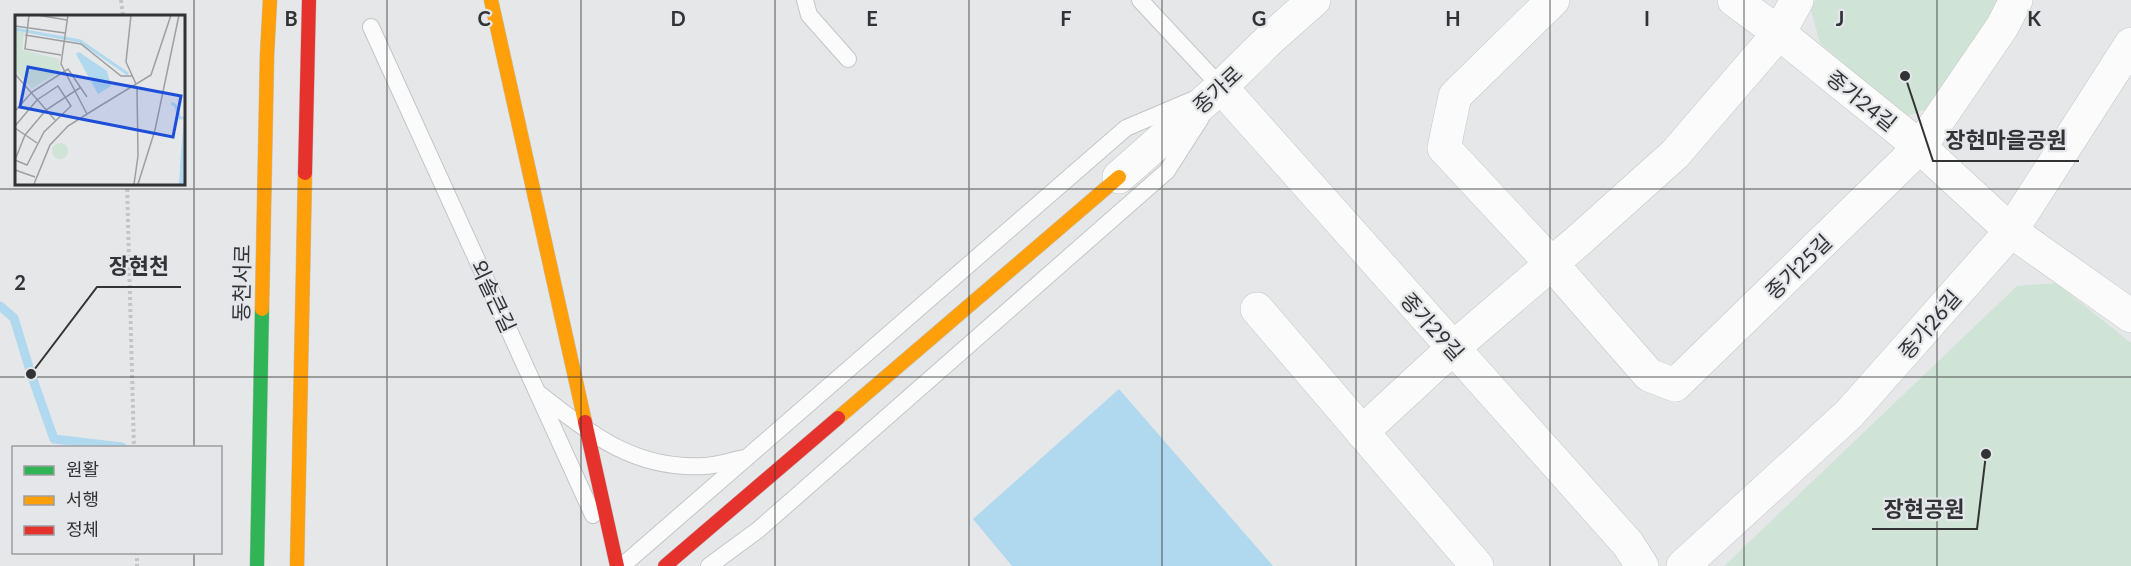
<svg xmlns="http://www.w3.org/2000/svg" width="2131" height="566" viewBox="0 0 2131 566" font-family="Lato,'Noto Sans KR',sans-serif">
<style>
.green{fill:#cfe3d6}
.water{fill:#b0d8ef}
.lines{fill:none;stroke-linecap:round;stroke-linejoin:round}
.stream{stroke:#b0d8ef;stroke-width:9}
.lane-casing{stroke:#c4c5c7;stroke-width:18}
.street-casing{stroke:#c4c5c7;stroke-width:34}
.fast-casing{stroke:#c4c5c7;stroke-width:15}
.slow-casing{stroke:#c4c5c7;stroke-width:15}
.jam-casing{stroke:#c4c5c7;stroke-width:15}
.path{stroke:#c5c5c5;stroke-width:4;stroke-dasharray:3 3;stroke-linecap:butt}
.lane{stroke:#fbfbfc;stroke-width:16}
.street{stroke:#fbfbfc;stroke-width:33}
.fast{stroke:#30b455;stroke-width:14}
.slow{stroke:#ff9f0a;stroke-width:14}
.jam{stroke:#e5322d;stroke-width:14}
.grid{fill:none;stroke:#323334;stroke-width:1.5;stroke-opacity:0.55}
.labels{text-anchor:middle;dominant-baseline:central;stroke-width:4.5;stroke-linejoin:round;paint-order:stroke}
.street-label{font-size:21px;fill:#323334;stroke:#e4e6ea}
.inset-river{fill:none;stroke:#b0d8ef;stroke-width:3}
.inset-road{fill:none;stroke:#9d9fa1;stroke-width:1.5}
.view{fill:#1d4ed8;fill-opacity:0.15;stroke:#1d4ed8;stroke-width:3}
.inset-edge{fill:none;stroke:#323334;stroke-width:3}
.grid-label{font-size:20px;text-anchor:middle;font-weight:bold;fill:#323334;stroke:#e4e6ea;stroke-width:4.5;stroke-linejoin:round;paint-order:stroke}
.leader{fill:none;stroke:#323334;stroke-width:2}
.callout-dot{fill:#323334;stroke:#e4e6ea;stroke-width:2}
.callout-label{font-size:22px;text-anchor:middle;font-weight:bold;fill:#323334;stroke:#e4e6ea;stroke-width:4.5;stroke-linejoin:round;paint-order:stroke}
</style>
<rect width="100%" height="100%" fill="#e5e7e9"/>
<g class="green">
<polygon points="1815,0 2003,0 1926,109 1905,117 1820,43 1810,7"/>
<polygon points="2056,283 2131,343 2131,566 1724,566 2017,286"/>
</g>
<polygon class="water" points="1119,389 1273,566 1012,566 973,519"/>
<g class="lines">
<polyline class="stream" points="0,306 14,318 31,374 54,439 122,447"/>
<defs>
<g id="lane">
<polyline points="805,0 809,15 848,59"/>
<polyline points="1140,0 1221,87"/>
<polyline points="371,27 593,515"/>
<path d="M 541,395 C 593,436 636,470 705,466 C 719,465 733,460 746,458"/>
<polyline points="622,566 1126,128 1192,100"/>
<polyline points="709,566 758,530 1167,171 1201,118"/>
</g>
<g id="street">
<polyline points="1553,0 1455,96 1444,148 1552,264 1649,375 1675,385 1920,147 2002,27 2016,0"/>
<polyline points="1734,0 1779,33 1920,147 2011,231 2131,316"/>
<polyline points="1221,87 1628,544 1642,566"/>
<polyline points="1119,177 1221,87 1270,39 1314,0"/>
<polyline points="1257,309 1477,566"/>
<polyline points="1362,432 1453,348 1578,241 1675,154 1779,33 1797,0"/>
<polyline points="1683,566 1849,414 2011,231 2131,44"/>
</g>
<polyline id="fast" points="257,566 262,309"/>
<g id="slow">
<polyline points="491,0 585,422"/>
<polyline points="262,309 267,55 270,0"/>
<polyline points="838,418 1119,177"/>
<polyline points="297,566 305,173"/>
</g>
<g id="jam">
<polyline points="305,173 309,0"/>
<polyline points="585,422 617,566"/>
<polyline points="665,566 838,418"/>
</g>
</defs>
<use href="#lane" class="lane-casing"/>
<use href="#street" class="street-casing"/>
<use href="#fast" class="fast-casing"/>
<use href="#slow" class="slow-casing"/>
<use href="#jam" class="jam-casing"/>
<g class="path">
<polyline points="121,0 123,16"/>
<polyline points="127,183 134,448"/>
<polyline points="137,552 137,566"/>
</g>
<use href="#lane" class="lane"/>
<use href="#street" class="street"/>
<use href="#fast" class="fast"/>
<use href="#slow" class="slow"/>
<use href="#jam" class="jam"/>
</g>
<path class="grid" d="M 194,0 L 194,448M 387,0 L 387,566M 581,0 L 581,566M 775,0 L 775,566M 969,0 L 969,566M 1162,0 L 1162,566M 1356,0 L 1356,566M 1550,0 L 1550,566M 1744,0 L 1744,566M 1937,0 L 1937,566M 0,189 L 2131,189M 0,377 L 2131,377M 194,552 L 194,566"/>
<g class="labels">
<g class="street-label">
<text transform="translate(1217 89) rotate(-43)">종가로</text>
<text transform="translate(1862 100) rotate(39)">종가24길</text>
<text transform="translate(1798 266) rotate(-44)">종가25길</text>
<text transform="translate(241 283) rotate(-89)">동천서로</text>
<text transform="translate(494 296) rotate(65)">외솔큰길</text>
<text transform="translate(1929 324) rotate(-49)">종가26길</text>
<text transform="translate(1433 326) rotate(48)">종가29길</text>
</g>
</g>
<g transform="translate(15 15)">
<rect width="170" height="170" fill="#e5e7e9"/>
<path d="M 0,16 L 9,17 L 7,35 L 44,44 L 45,56 L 17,73 L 0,56 ZM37 136a8 8 0 1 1 16 0a8 8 0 1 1-16 0Z" fill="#cfe3d6"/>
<path d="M 64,37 L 92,56 L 96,71 L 83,79 L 61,39 ZM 169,104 L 169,169 L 164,169 L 166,138 Z" fill="#b0d8ef"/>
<path class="inset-river" d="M 0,14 L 65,26 L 113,59M 156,88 L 160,90 L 165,103 L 170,103"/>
<path class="inset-road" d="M 14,0 L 10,34 L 46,40M 22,0 L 52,5M 53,0 L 46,49 L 72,99M 116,0 L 111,47 L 121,69M 0,11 L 50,18M 10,20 L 66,29 L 106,61 L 118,61M 0,59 L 40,105M 80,94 L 136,60 L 156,0M 0,96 L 17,77 L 53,54 L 72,82M 0,111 L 22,85 L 43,71 L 56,91 L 29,117 L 12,150 L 0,145M 0,113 L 22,128M 0,145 L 10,120 L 31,95 L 66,72M 0,155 L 20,162M 19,169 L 35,130 L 53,111 L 80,94M 119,169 L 123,141 L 122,73M 123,169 L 140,115 L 164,0"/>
<path class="view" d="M 13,52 L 166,81 L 158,122 L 5,92 Z"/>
<rect width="170" height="170" class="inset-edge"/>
</g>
<g class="grid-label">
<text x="291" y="26">B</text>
<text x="484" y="26">C</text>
<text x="678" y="26">D</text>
<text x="872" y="26">E</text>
<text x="1066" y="26">F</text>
<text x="1259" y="26">G</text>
<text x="1453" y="26">H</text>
<text x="1647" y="26">I</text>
<text x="1840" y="26">J</text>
<text x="2034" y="26">K</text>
<text x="20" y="290">2</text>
</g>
<path class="leader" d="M1905 76L1933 161H2079M31 374L97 287H181M1986 454L1977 529H1872"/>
<g class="callout-dot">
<circle cx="1905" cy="76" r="6"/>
<circle cx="31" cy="374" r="6"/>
<circle cx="1986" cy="454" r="6"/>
</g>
<g class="callout-label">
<text x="2006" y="148">장현마을공원</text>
<text x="139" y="274">장현천</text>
<text x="1924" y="517">장현공원</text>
</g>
<rect x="12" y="446" width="210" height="108" fill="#e4e6ea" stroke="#9d9ea1" stroke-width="1.5"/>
<rect x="24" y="466" width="30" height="9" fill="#30b455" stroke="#9d9ea1" stroke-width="1.5"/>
<text x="66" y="476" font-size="18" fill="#323334">원활</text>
<rect x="24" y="496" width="30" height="9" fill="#ff9f0a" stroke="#9d9ea1" stroke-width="1.5"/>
<text x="66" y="506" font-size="18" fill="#323334">서행</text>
<rect x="24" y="526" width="30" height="9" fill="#e5322d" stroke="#9d9ea1" stroke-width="1.5"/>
<text x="66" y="536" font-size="18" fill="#323334">정체</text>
</svg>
